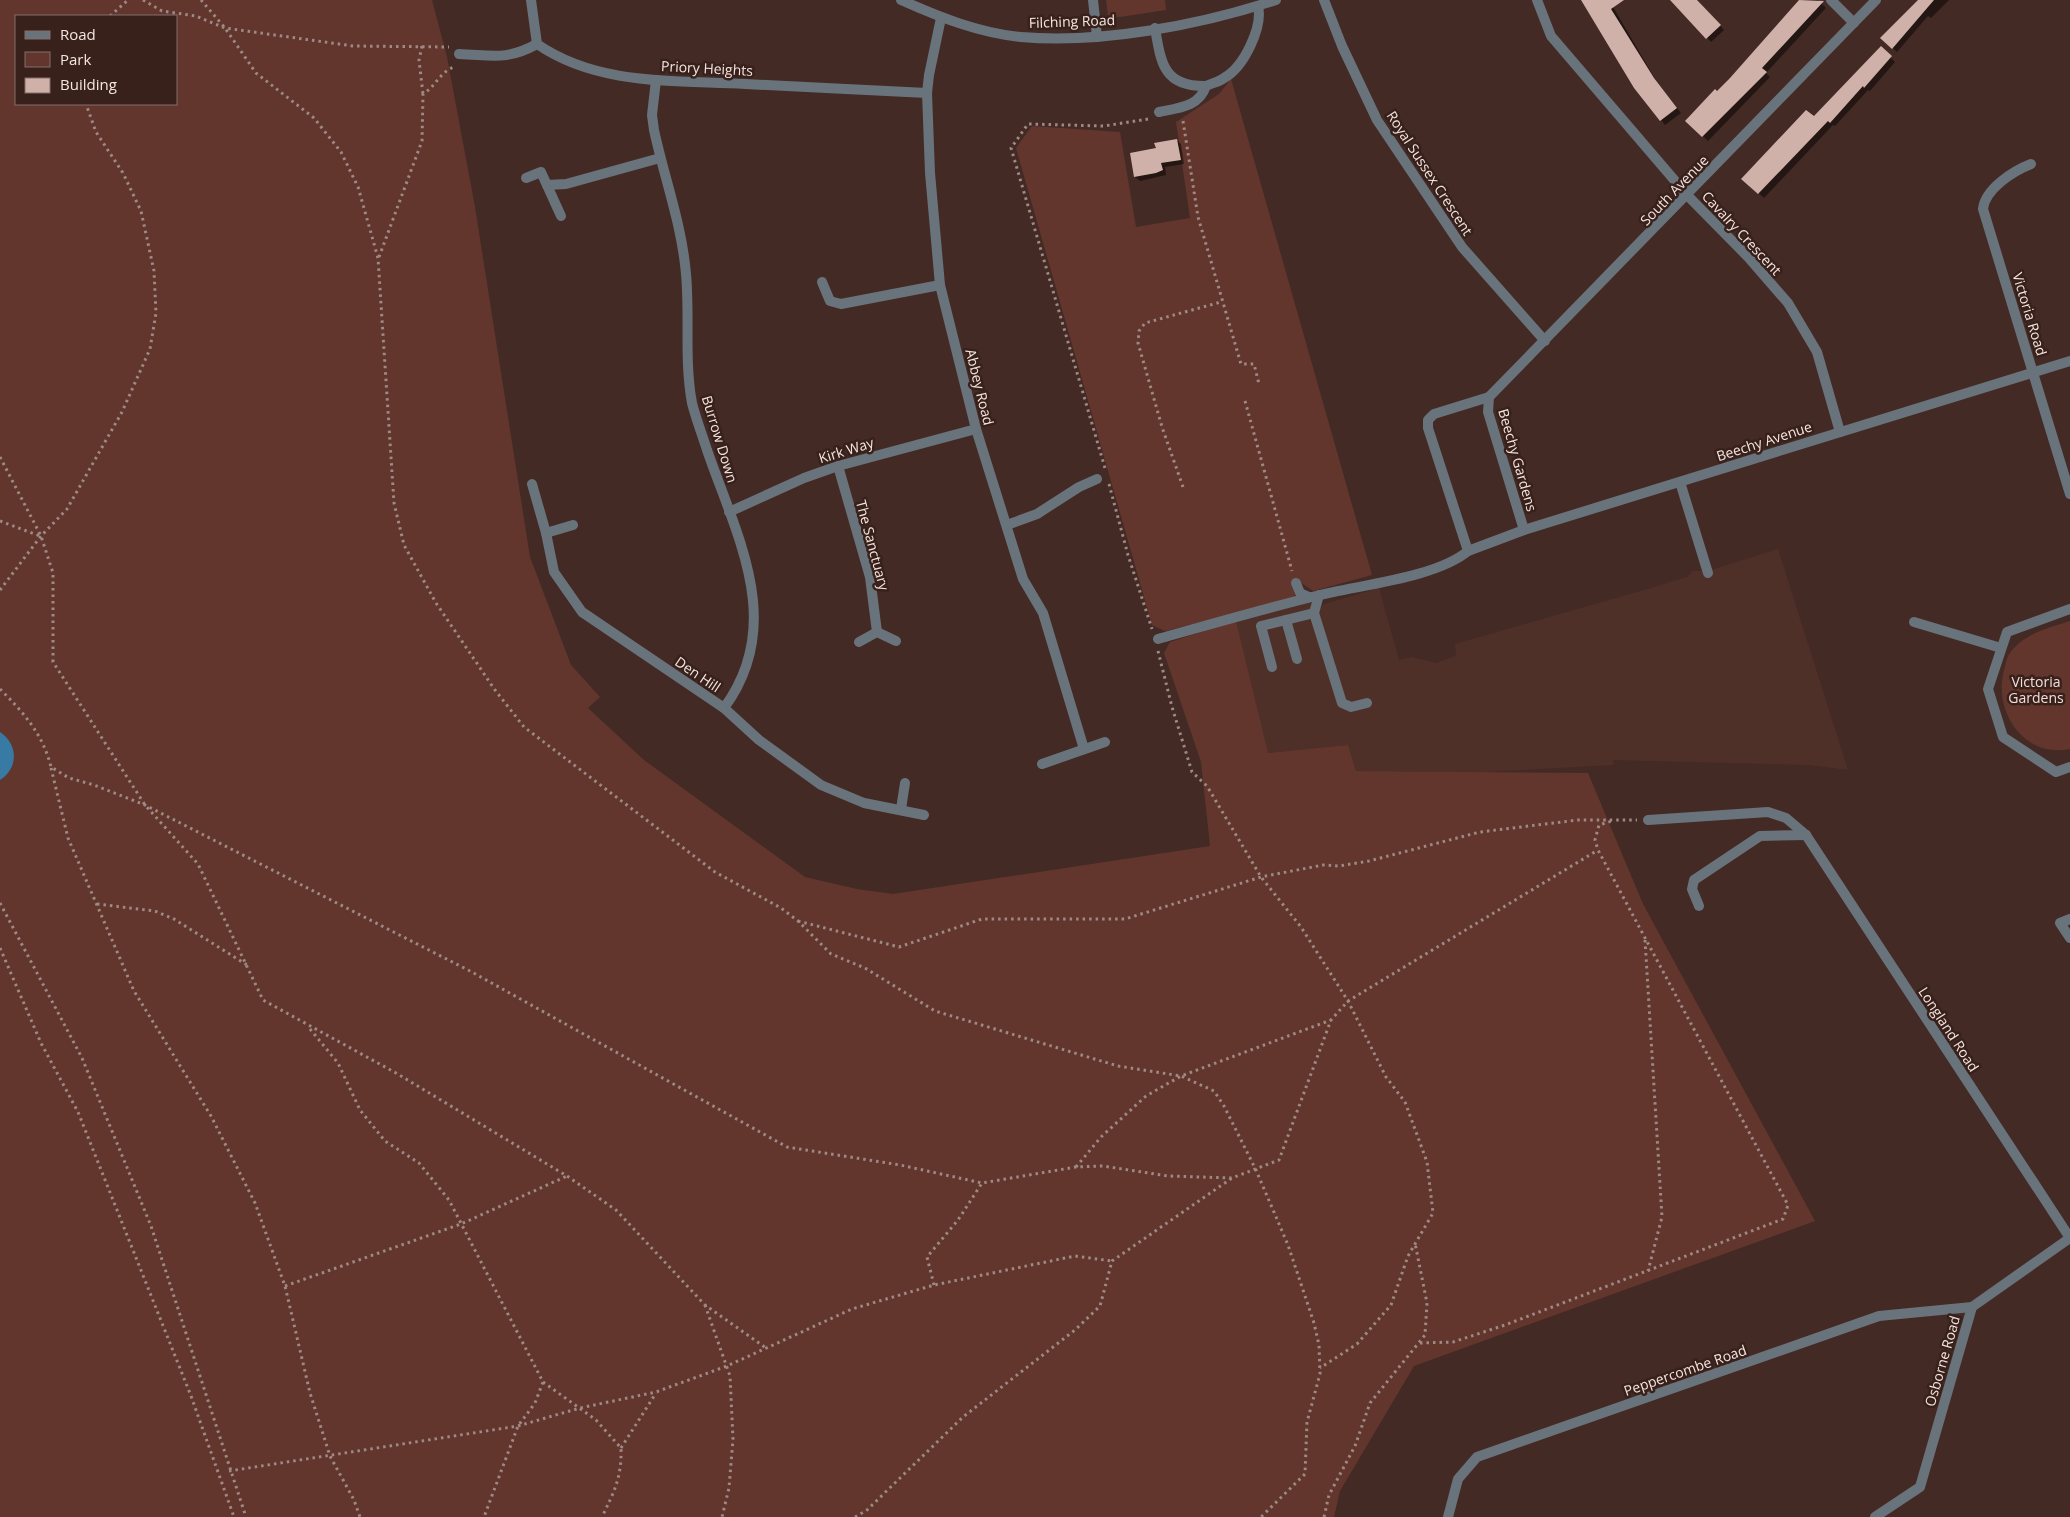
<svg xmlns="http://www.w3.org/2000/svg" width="2070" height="1517" viewBox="0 0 2070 1517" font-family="'Open Sans',sans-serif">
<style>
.built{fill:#4f3028}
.green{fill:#62362d;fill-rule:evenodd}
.water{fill:#377aa4}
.shadow{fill:#0007}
.building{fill:#d0b1a9}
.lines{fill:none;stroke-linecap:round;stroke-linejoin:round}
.path{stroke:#9e8985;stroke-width:3;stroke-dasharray:2.5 4;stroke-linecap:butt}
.lane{stroke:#69737b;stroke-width:10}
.street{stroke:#69737b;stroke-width:10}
.labels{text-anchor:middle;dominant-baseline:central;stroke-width:5;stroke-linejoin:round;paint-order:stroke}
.street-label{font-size:14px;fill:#f5e4e0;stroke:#38211b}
.park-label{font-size:14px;fill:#f3ddd8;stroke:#38211b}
</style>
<rect width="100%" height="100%" fill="#432a25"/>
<polygon class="built" points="1778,549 1848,770 1809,765 1613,760 1614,765 1484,772 1356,771 1348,745 1267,753 1236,621 1309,602 1320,608 1324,604 1379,588 1399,660 1411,657 1436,663 1456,656 1455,644 1641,591 1687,577 1693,571 1708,571"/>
<g class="green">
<path d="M 0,0 L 432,0 L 447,57 L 475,207 L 530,557 L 571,665 L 600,697 L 588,708 L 644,760 L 805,877 L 857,889 L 893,894 L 1210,846 L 1201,762 L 1164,653 L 1170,642 L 1236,621 L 1268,753 L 1348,745 L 1356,771 L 1588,773 L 1643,904 L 1815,1221 L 1414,1366 L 1340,1491 L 1334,1517 L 0,1517 ZM 16,16 L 176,16 L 176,104 L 16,104 Z"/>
<polygon points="1106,0 1165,0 1166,10 1113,18 1108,15"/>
<polygon points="1231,79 1372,575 1313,591 1300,582 1292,585 1296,599 1165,631 1152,625 1016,148 1032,126 1120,132 1136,227 1190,218 1176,122 1219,94"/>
<path d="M 2070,621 L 2070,749 C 2023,759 1991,709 2005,667 C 2006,663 2007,656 2010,653 C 2024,633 2049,628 2070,621 Z"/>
</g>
<path class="water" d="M 0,732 C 18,744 19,768 0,780 Z"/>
<g class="shadow">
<polygon points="1582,0 1609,0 1658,84 1681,113 1665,125 1635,87"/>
<polygon points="1674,0 1697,0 1724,30 1711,42 1677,6"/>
<polygon points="1801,0 1818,0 1826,8 1766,73 1770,77 1708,141 1687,121 1717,93"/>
<polygon points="1919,0 1949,0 1931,18 1928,16 1897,52 1882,38"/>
<polygon points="1881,48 1895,62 1870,91 1868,90 1835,126 1833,125 1764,198 1743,179 1814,118"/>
<polygon points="1176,140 1181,144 1184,164 1165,167 1166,175 1140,181 1135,177 1131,154 1157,149"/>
</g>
<g class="building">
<polygon points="1581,0 1624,0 1611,9 1654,78 1677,108 1660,121 1634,88"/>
<polygon points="1670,0 1697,0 1721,25 1706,39"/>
<polygon points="1799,0 1824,1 1762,68 1767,72 1702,137 1685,121 1715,89 1717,91 1730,78"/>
<polygon points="1918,0 1934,0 1892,49 1880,38"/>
<polygon points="1881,46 1892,56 1864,88 1863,86 1830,123 1828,121 1758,194 1741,179 1806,110 1814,116"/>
<polygon points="1177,139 1181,160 1161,163 1163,170 1156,173 1134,177 1130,153 1156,148 1154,143"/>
</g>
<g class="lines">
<g class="path">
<polyline points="143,0 162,11 196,16 225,28 353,46 449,47"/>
<polyline points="201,0 225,28 256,73 314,118 341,152 358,187 378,258 394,503 404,545 436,603 495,690 524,727 715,872 781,908 798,921 831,954 865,968 935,1011 1118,1066 1181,1076 1214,1091 1224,1106 1256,1170 1288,1245 1314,1323 1319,1345 1320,1374 1307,1422 1305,1474 1261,1517"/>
<polyline points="110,16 128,0"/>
<polyline points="422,46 419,60 423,94"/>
<polyline points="1183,121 1198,217 1241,364 1254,364 1259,384"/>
<path d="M 379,257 L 422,141 L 423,94 C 436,86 440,72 454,67"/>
<polyline points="1245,401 1292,571"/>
<polyline points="0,457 41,536 53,573 53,662 145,805 198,864 263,1000 396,1073 567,1176 616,1210 705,1305 766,1348"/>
<polyline points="1105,468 1011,148 1028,124 1104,126 1148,119"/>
<polyline points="1109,484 1128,555 1152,629"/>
<polyline points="1183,487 1162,427 1138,343 1139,331 1145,323 1221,302"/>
<polyline points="0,521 40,536"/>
<polyline points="0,590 41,536 67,509 122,412 150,349 156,313 154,271 141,211 123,173 96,132 86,104"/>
<polyline points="1158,651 1172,707 1192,772 1207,786 1261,877 1301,927 1348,1001 1386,1077 1405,1102 1427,1162 1433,1213 1408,1256 1391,1305 1357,1344 1320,1368"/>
<path d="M 0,689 C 23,712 43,734 51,767 L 69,778 L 94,785 L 145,805 L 470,971 L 787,1147 L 900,1165 L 982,1183 L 1076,1167 L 1103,1166 L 1168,1176 L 1232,1178 L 1279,1160 L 1331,1020 L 1348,1001 L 1598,850"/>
<polyline points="51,768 68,838 134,991 211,1116 255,1203 285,1286 310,1393 330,1456 354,1500 360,1517"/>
<polyline points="0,903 82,1058 151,1226 246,1517"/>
<polyline points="97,904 155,911 174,919 247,965"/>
<polyline points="798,921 899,947 982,919 1125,919 1261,877 1323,865 1339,866 1369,861 1480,832 1578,820 1637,820"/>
<polyline points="1645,940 1662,1217 1648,1271"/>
<polyline points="0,948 41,1043 78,1112 191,1396 234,1517"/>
<polyline points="310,1029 338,1063 360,1110 385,1141 419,1163 449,1200 543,1382 535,1403 518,1426 484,1517"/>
<polyline points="1076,1167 1101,1137 1146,1096 1181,1076 1331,1020"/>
<polyline points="934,1285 927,1257 958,1220 982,1183"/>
<polyline points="285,1286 461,1224 567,1176"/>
<polyline points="705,1305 730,1376 733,1439 729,1488 722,1517"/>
<polyline points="1420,1343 1453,1342 1505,1325 1783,1219 1788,1205 1598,850 1595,840 1599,825 1612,821"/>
<path d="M 543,1382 L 596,1420 L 621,1448 C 622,1477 614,1492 602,1517"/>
<polyline points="621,1448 656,1393"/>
<polyline points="229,1471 518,1426 580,1408 656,1392 727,1366 852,1309 934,1285 1075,1256 1112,1261"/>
<polyline points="855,1517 867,1510 963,1417 1075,1330 1100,1306 1112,1261 1232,1178"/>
<polyline points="1324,1517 1329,1495 1355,1446 1370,1403 1425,1335 1427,1303 1415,1243"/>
</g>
<g class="lane">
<path d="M 1155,28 C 1161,64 1164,87 1206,86"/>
<path d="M 459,54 C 492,55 506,61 537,44"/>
<path d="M 1159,112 C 1179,108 1199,107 1206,86 C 1212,83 1219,82 1224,78 C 1244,67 1263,27 1258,6"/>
<polyline points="526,178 541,172 561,216"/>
<polyline points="822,282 830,301 841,304 940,285"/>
<polyline points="1680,482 1708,573"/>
<polyline points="1007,525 1037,514 1079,487 1097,479"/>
<polyline points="1296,583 1300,593 1309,597"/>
<polyline points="1314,613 1342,703 1351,707 1367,703"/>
<polyline points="1286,620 1297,659"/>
<path d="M 1158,639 C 1211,624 1263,609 1316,596 C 1358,585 1436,578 1468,551 L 1428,428 L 1428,420 L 1434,414 L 1489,397"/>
<polyline points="1272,667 1261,626 1314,613 1319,595"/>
<polyline points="1648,820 1768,812 1786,818 1806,835"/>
<polyline points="1699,906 1692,889 1694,880 1760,836 1806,835"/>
</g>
<g class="street">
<path d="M 531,0 L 537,44 C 598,86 674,80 745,84 C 806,87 866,90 927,93"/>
<path d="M 901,0 C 939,17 979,33 1021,37 C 1100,44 1201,25 1276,0"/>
<polyline points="1093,0 1097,37"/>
<polyline points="1324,0 1342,46 1377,120 1462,247 1545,341"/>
<polyline points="1537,0 1551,36 1688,196 1748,257 1788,303 1817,352 1840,432"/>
<polyline points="1831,0 1854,23"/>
<polyline points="941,18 929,75 927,93 930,173 940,285 976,429 1023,579 1043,613 1084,749"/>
<path d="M 656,80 L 652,115 L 654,130 C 664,177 682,225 686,274 C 690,317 684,360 692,403 C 696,419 702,434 707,450 C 737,537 786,624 724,708"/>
<path d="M 2031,164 C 2013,171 1985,189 1983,209 L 2070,494"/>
<polyline points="547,185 566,184 660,158"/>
<polyline points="838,466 870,577 877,632 859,642"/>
<polyline points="532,484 546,533"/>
<polyline points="729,512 804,478 838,466 976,429"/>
<polyline points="573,525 546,533 554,572 582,612 724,708 759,740 821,785 864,803 924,815"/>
<polyline points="1524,530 1488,412 1489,397 1876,0"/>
<polyline points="1468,551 1524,530 2070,361"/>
<polyline points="2070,609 2007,632 1988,689 2003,737 2056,772 2070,767"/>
<polyline points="1914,622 2001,648"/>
<polyline points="877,632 896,641"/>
<polyline points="1042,764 1105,742"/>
<polyline points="901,809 905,783"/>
<polyline points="1806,835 2070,1238"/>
<polyline points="2070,919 2060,923 2070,938"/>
<polyline points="1448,1517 1458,1479 1477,1457 1879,1316 1972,1307"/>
<polyline points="1875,1517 1920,1487 1972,1307 2070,1238"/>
</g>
</g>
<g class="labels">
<g class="street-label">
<text transform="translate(1072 21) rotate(-2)">Filching Road</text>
<text transform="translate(707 68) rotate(3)">Priory Heights</text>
<text transform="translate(1430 173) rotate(57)">Royal Sussex Crescent</text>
<text transform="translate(1674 190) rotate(-46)">South Avenue</text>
<text transform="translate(1742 233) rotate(47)">Cavalry Crescent</text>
<text transform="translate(2030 314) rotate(73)">Victoria Road</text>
<text transform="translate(980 387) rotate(76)">Abbey Road</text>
<text transform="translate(720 439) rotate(73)">Burrow Down</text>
<text transform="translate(1764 441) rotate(-18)">Beechy Avenue</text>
<text transform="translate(846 450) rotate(-17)">Kirk Way</text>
<text transform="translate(1518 460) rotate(74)">Beechy Gardens</text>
<text transform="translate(873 545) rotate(75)">The Sanctuary</text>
<text transform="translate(698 674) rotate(34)">Den Hill</text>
<text transform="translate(1949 1029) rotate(57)">Longland Road</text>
<text transform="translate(1942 1361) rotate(-74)">Osborne Road</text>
<text transform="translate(1685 1370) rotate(-19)">Peppercombe Road</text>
</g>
<g class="park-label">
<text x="2036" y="681">Victoria<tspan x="2036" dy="16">Gardens</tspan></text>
</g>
</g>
<rect x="15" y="15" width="162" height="90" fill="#38211b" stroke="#846f6a"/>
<rect x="25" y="31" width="25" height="8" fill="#69737b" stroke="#846f6a"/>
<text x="60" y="40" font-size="15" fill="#f5e4e0">Road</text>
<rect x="25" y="52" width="25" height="15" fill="#62362d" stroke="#846f6a"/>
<text x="60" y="65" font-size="15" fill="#f5e4e0">Park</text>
<rect x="25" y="78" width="25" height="15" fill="#d0b1a9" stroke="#846f6a"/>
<text x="60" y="90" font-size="15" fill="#f5e4e0">Building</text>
</svg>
